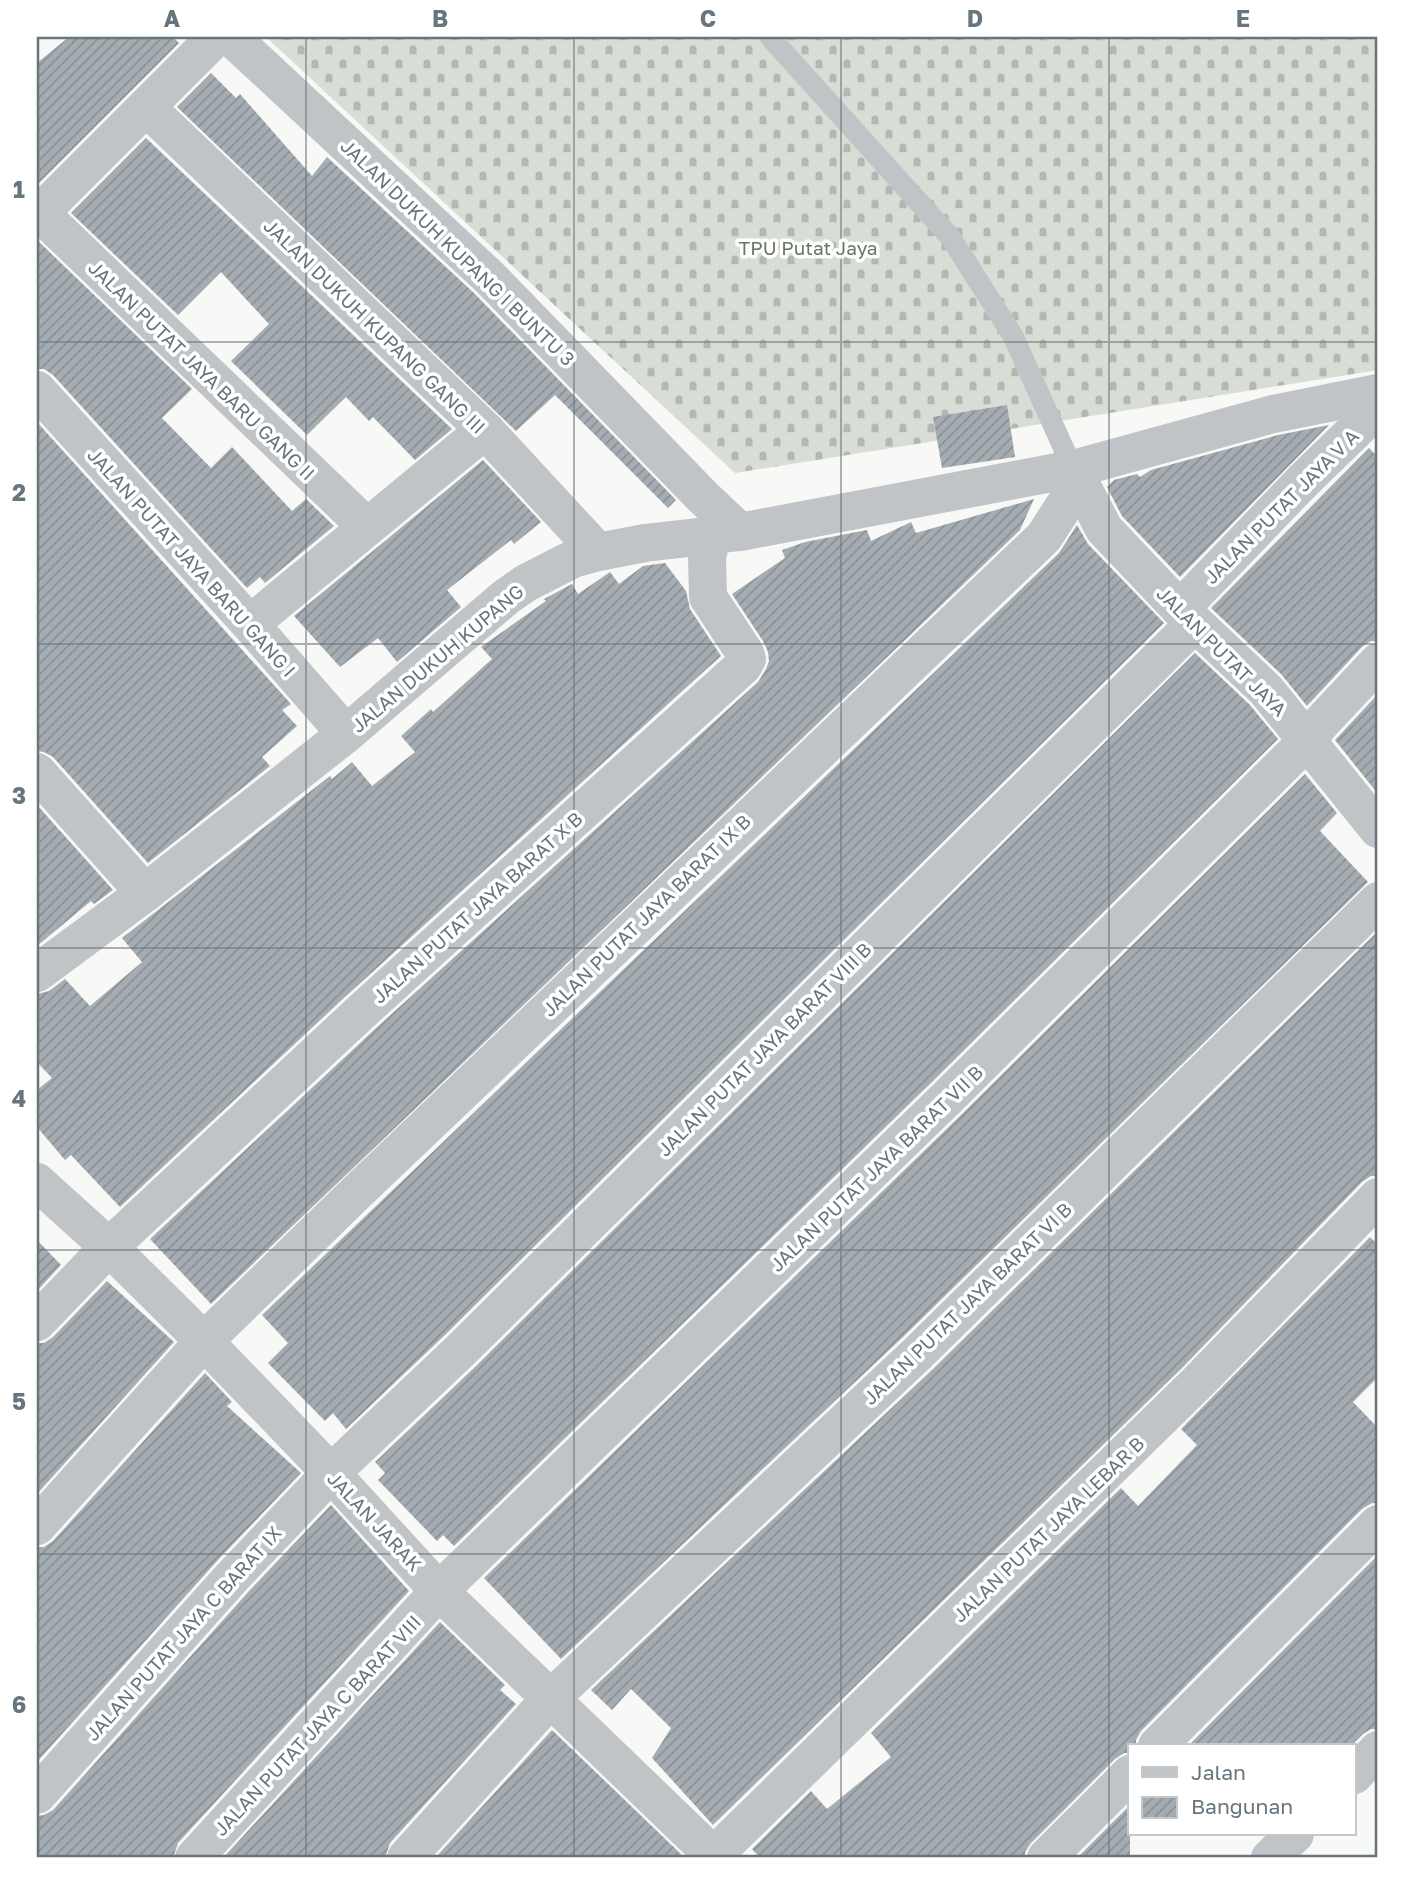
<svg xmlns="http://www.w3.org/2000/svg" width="1415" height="1895" viewBox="0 0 1415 1895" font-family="'Golos Text',sans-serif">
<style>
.cemetery{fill:url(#cemetery-stones)}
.building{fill:url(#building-hatch)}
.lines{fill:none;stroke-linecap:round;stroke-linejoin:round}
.service{stroke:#c0c4c7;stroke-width:21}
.minor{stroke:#c0c4c7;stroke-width:38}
.tertiary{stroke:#c0c4c7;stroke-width:38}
.grid{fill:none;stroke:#66757e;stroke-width:2;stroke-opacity:0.55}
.labels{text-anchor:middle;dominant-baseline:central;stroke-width:7;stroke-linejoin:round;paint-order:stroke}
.park-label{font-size:19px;fill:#687764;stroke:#fff}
.street-label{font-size:19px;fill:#66757e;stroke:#fff}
.neatline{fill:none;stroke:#66757e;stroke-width:2.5}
.grid-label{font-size:23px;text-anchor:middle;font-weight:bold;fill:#66757e}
</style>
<defs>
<pattern id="cemetery-stones" width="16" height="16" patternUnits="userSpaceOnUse" patternTransform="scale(1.75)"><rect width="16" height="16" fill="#d8ddd5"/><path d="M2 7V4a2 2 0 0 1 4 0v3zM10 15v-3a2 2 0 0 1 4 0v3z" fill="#b3b8b2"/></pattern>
<pattern id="building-hatch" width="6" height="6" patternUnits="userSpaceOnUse" patternTransform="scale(1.75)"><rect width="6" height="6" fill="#a5adb2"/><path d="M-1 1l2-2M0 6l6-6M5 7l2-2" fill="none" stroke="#8a9196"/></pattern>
</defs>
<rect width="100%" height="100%" fill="#f8f8f6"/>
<polygon class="cemetery" points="266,37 1378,37 1378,370 735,473"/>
<g class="building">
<polygon points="69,37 173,37 179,43 37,185 37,63"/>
<polygon points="211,73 236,98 240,94 312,176 327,157 474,293 676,500 668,508 555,395 516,431 177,107"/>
<polygon points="146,138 452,429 415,460 373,417 369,421 346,397 307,435 231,361 269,324 221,272 178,315 71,213"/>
<polygon points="37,240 192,389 162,418 211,468 232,447 292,511 306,499 334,526 265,583 260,577 247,588 53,375 44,369 37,369"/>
<polygon points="1007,405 1015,457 942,468 933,417"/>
<polygon points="37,422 291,704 282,710 297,726 262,757 270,766 148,863 53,757 44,752 37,751"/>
<polygon points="1329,425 1180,577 1122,516 1107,487 1114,480 1137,474 1140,477 1151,470 1278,435"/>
<polygon points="1369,448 1378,457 1378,641 1371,641 1362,647 1307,706 1281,674 1211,608"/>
<polygon points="483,460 541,522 514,544 511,540 447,590 461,607 397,662 378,638 340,667 294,616"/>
<polygon points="1034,499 1020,530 211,1304 150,1239 375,1029 758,682 766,669 769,661 768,652 763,641 732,594 785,558 782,550 805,542 867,530 871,541 911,522 916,533"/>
<polygon points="1077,525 1088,544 1164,623 446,1334 346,1429 333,1413 325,1421 268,1363 288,1343 262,1315 1059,553"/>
<polygon points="665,563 686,591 690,609 721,656 345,997 120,1207 71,1155 65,1160 37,1127 37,1090 52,1078 37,1062 37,994 49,991 65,979 90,1006 142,962 122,938 330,776 332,779 352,762 372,786 415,752 401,736 431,709 433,712 492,659 481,647 485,644 546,601 544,599 572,584 578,594 610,572 619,584 643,566"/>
<polygon points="1195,653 1250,705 1278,739 932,1082 454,1546 443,1535 437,1541 378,1480 385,1473 375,1462 476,1366"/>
<polygon points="1378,694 1378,794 1335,740"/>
<polygon points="1305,774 1337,813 1320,831 1368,882 903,1337 561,1659 484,1578 962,1114"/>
<polygon points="37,805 113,890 94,904 91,901 37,946"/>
<polygon points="1378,931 1378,1176 1371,1176 1362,1182 1183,1367 713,1825 652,1758 671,1728 631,1689 612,1710 591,1690 933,1369"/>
<polygon points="1370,1237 1378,1245 1378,1377 1353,1402 1378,1428 1378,1503 1372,1503 1362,1509 1141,1731 1136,1740 1136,1746 1130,1746 1130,1753 1124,1753 1115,1759 1031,1843 1025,1852 1025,1858 760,1858 752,1849 811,1791 827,1809 891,1757 871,1733 1121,1488 1138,1506 1197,1445 1181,1429"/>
<polygon points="37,1240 61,1265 37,1291"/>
<polygon points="107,1281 174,1342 37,1494 37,1343 44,1343 53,1337"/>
<polygon points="205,1373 232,1402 227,1406 301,1473 217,1561 37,1762 37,1547 44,1547 53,1541"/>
<polygon points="331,1505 409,1591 178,1843 173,1858 37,1858 37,1816 44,1815 53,1810 249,1591"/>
<polygon points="1378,1555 1378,1729 1371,1729 1363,1734 1351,1746 1188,1746"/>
<polygon points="440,1622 505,1685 500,1690 516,1704 390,1843 385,1858 223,1858"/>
<polygon points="552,1730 685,1858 435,1858"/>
<polygon points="1130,1805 1130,1858 1077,1858"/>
</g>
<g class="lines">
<polyline class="service" points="770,37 951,238 1013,336 1073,469"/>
<g class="minor">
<polyline points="231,37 489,277 703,497 740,532"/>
<polyline points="146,107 485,430 598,552"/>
<polyline points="40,213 366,526"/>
<polyline points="37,216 216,37"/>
<polyline points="37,390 250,624 346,734"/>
<polyline points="1073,469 1104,529 1180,609 1266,690 1378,829"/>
<polyline points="1180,609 1303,481 1371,415 1378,400"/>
<polyline points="250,624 485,430"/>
<polyline points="37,772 145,893"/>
<polyline points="37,973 145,893 346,734 506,597 526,583 573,559 598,552 645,543 740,532 1073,469 1273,414 1378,393"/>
<polyline points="37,1322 109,1247 360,1013 743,666 747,659 745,653 708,597 707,557 712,536"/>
<polyline points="37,1526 204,1341 356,1193 1044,537 1080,481"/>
<polyline points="1157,1746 1378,1524"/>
<polyline points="1354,1775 1378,1750"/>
<polyline points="37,1795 233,1576 331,1473 461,1350 1195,623"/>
<polyline points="194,1858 439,1591 947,1098 1308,740 1319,725 1378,662"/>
<polyline points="406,1858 550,1699 918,1353 1378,901"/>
<polyline points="711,1858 1198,1382 1378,1197"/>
<polyline points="1046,1858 1130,1774"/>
<polyline points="1270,1858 1295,1834"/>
</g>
<polyline class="tertiary" points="37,1182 109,1247 204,1341 331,1473 439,1591 716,1858"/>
</g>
<path class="grid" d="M 306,37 L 306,1858M 574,37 L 574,1858M 841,37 L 841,1858M 1109,37 L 1109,1858M 37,342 L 1378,342M 37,644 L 1378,644M 37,948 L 1378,948M 37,1250 L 1378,1250M 37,1554 L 1378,1554"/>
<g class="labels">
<g class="park-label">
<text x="808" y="247">TPU Putat Jaya</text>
</g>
<g class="street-label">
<text transform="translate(458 252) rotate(44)">JALAN DUKUH KUPANG I BUNTU 3</text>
<text transform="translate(375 326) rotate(44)">JALAN DUKUH KUPANG GANG III</text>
<text transform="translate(202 370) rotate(44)">JALAN PUTAT JAYA BARU GANG II</text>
<text transform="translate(1281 506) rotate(-45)">JALAN PUTAT JAYA V A</text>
<text transform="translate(192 562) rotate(48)">JALAN PUTAT JAYA BARU GANG I</text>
<text transform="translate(1222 651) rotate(45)">JALAN PUTAT JAYA</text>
<text transform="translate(437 658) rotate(-40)">JALAN DUKUH KUPANG</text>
<text transform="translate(477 907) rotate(-42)">JALAN PUTAT JAYA BARAT X B</text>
<text transform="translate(646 915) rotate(-44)">JALAN PUTAT JAYA BARAT IX B</text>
<text transform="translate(764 1049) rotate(-45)">JALAN PUTAT JAYA BARAT VIII B</text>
<text transform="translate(876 1168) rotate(-44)">JALAN PUTAT JAYA BARAT VII B</text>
<text transform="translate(967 1303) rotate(-44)">JALAN PUTAT JAYA BARAT VI B</text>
<text transform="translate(375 1521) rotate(47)">JALAN JARAK</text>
<text transform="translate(1048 1529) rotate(-44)">JALAN PUTAT JAYA LEBAR B</text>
<text transform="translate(183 1633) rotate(-48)">JALAN PUTAT JAYA C BARAT IX</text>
<text transform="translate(317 1725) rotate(-47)">JALAN PUTAT JAYA C BARAT VIII</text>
</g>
</g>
<rect width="1415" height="1895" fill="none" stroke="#ffffff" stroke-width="77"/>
<rect x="1128" y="1744" width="228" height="91" fill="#ffffff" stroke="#c2c8cb" stroke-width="2"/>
<rect x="1142" y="1767" width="35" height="10" fill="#c0c4c7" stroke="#c2c8cb" stroke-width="2"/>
<text x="1191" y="1780" font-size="21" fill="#66757e">Jalan</text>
<rect x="1142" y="1797" width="35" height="21" fill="url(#building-hatch)" stroke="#c2c8cb" stroke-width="2"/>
<text x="1191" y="1814" font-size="21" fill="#66757e">Bangunan</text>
<rect x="38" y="38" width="1338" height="1818" class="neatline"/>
<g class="grid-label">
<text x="172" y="27">A</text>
<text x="440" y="27">B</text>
<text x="708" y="27">C</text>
<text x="975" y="27">D</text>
<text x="1243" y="27">E</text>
<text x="19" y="198">1</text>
<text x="19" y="501">2</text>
<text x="19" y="804">3</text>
<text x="19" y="1107">4</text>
<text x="19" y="1410">5</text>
<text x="19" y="1713">6</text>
</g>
</svg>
